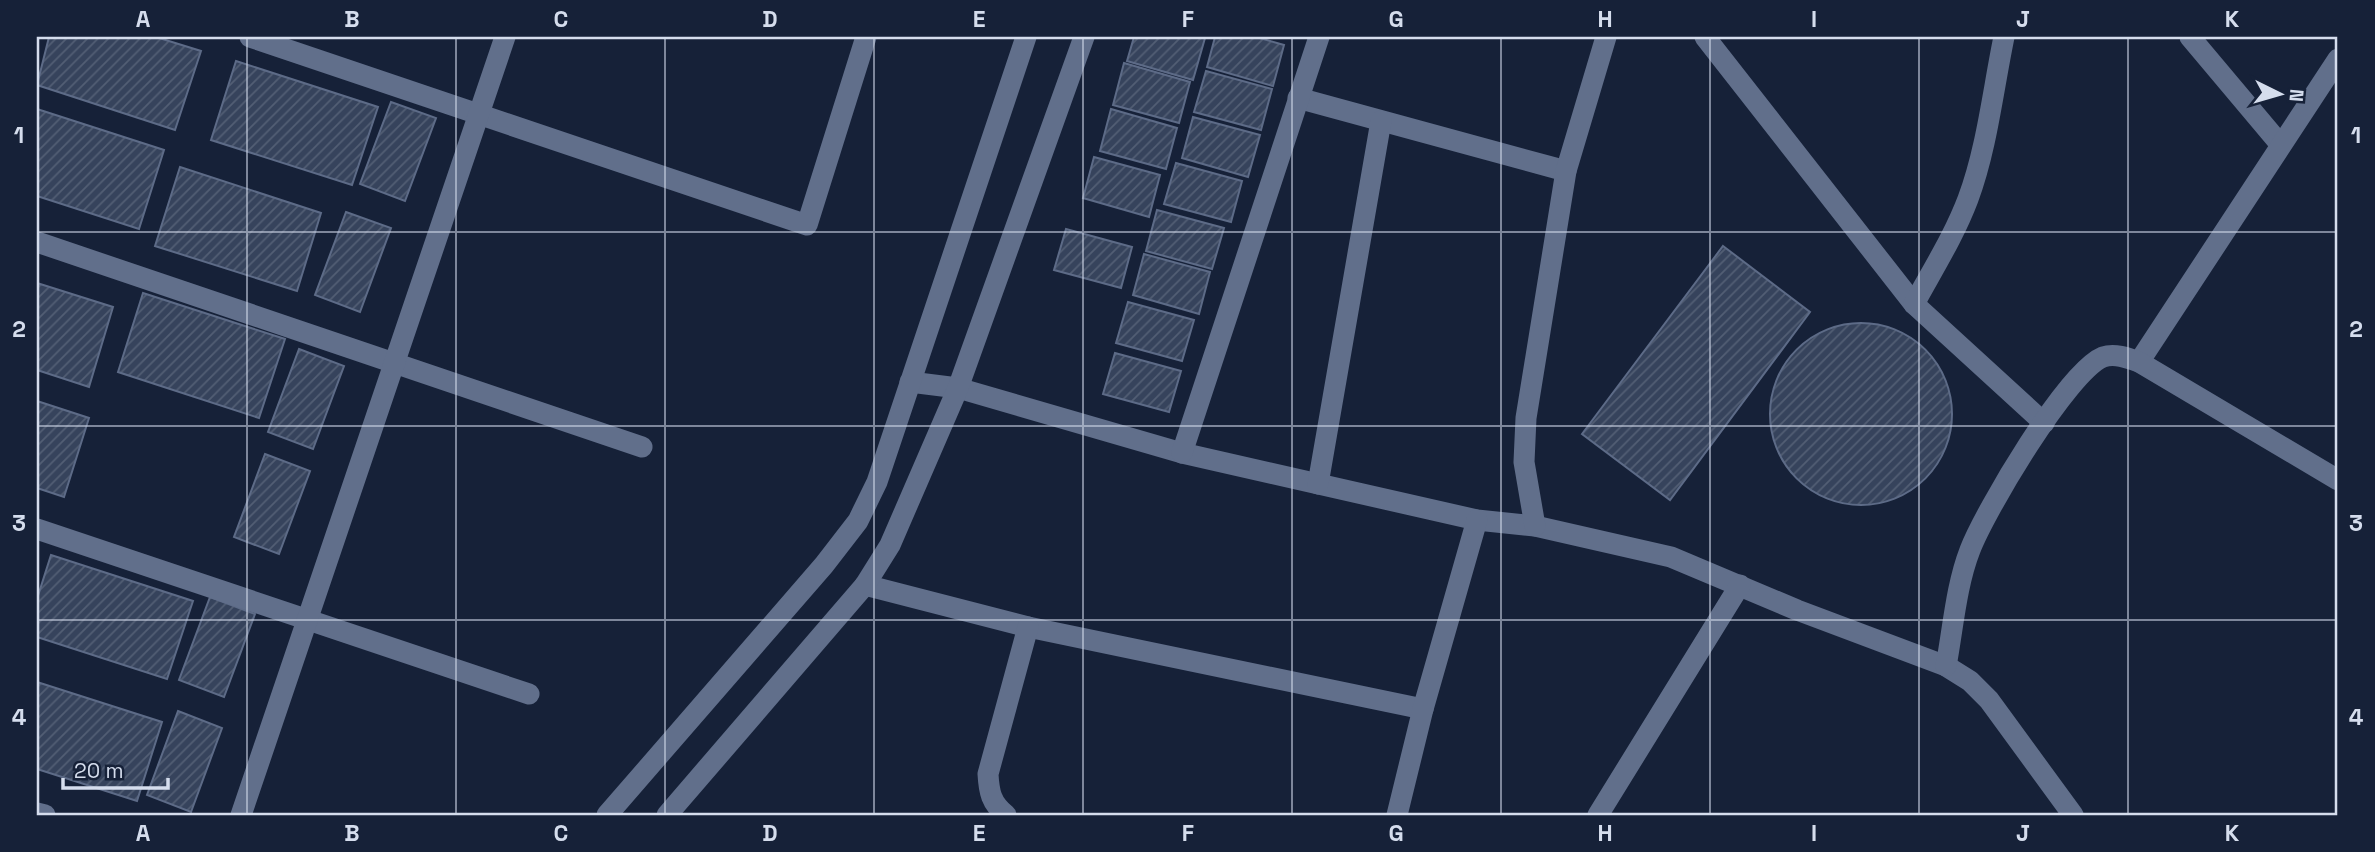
<svg xmlns="http://www.w3.org/2000/svg" width="2375" height="852" viewBox="0 0 2375 852" font-family="'Space Grotesk',sans-serif">
<style>
.building{fill:url(#building-hatch);stroke:#5d6b87;stroke-width:2}
.lines{fill:none;stroke-linecap:round;stroke-linejoin:round}
.street{stroke:#616f8b;stroke-width:21}
.grid{fill:none;stroke:#d5dded;stroke-width:2;stroke-opacity:0.55}
.neatline{fill:none;stroke:#d5dded;stroke-width:2.5}
.grid-label{font-size:23px;text-anchor:middle;font-weight:bold;fill:#d5dded}
</style>
<defs>
<pattern id="building-hatch" width="6" height="6" patternUnits="userSpaceOnUse" patternTransform="scale(1.75)"><rect width="6" height="6" fill="#36435c"/><path d="M-1 1l2-2M0 6l6-6M5 7l2-2" fill="none" stroke="#525e74"/></pattern>
</defs>
<rect width="100%" height="100%" fill="#162138"/>
<g class="building">
<polygon points="49,37 156,37 201,51 175,130 37,85"/>
<polygon points="1134,37 1205,38 1193,80 1127,61"/>
<polygon points="1215,37 1256,37 1284,45 1273,86 1207,67"/>
<polygon points="236,61 378,107 352,185 211,140"/>
<polygon points="1124,63 1190,82 1179,123 1113,105"/>
<polygon points="1206,71 1272,89 1261,130 1194,112"/>
<polygon points="391,102 436,118 405,201 360,184"/>
<polygon points="37,109 164,150 139,229 37,196"/>
<polygon points="1111,109 1177,128 1166,169 1100,151"/>
<polygon points="1193,117 1260,135 1248,177 1182,158"/>
<polygon points="1094,157 1160,175 1149,217 1083,198"/>
<polygon points="1176,163 1242,181 1231,222 1164,204"/>
<polygon points="180,167 321,213 297,291 155,246"/>
<polygon points="1157,210 1224,228 1212,269 1146,251"/>
<polygon points="346,212 391,228 360,312 315,295"/>
<polygon points="1066,229 1132,247 1121,288 1054,270"/>
<polygon points="1723,246 1810,312 1670,500 1582,434"/>
<polygon points="1144,254 1210,272 1199,314 1133,295"/>
<polygon points="37,283 113,307 89,387 37,370"/>
<polygon points="143,293 285,339 259,418 118,372"/>
<polygon points="1128,302 1194,320 1182,361 1116,343"/>
<circle cx="1861" cy="414" r="91"/>
<polygon points="299,349 344,366 313,449 268,432"/>
<polygon points="1115,353 1181,371 1169,412 1103,394"/>
<polygon points="37,401 89,418 64,497 37,488"/>
<polygon points="265,454 310,471 279,554 234,537"/>
<polygon points="51,555 193,601 167,679 37,637 37,599"/>
<polygon points="210,597 255,614 224,697 179,680"/>
<polygon points="37,682 162,722 137,801 37,769"/>
<polygon points="178,711 222,728 191,812 147,795"/>
</g>
<g class="lines">
<g class="street">
<polyline points="250,37 807,225 866,37"/>
<polyline points="1705,37 1914,304 2044,423"/>
<polyline points="2190,37 2280,144"/>
<polyline points="1298,98 1566,171"/>
<polyline points="37,242 642,447"/>
<path d="M 1914,304 C 1933,269 1954,236 1968,199 C 1987,148 1993,90 2004,37"/>
<polyline points="2139,362 2338,59"/>
<polyline points="910,382 958,388 1182,453 1477,520 1535,526 1671,557 1797,610 1946,666 1970,681 1989,700 2073,815"/>
<polyline points="1182,453 1319,37"/>
<polyline points="1318,484 1381,121"/>
<polyline points="1535,526 1524,462 1526,418 1566,171 1606,37"/>
<polyline points="37,529 529,694"/>
<polyline points="865,585 1028,627 1423,709"/>
<path d="M 1946,666 C 1953,629 1956,586 1970,550 C 1985,511 2067,372 2103,357 C 2115,353 2128,358 2139,362 L 2338,480"/>
<polyline points="37,813 45,815"/>
<path d="M 241,815 C 331,556 416,296 505,37"/>
<polyline points="607,815 824,565 858,521 877,482 1026,37"/>
<polyline points="667,815 865,585 890,545 958,388 1084,37"/>
<path d="M 1006,815 C 991,803 989,792 988,774 L 1028,627"/>
<polyline points="1397,815 1423,709 1477,520"/>
<polyline points="1598,815 1740,585"/>
</g>
</g>
<path class="grid" d="M 247,37 L 247,815M 456,37 L 456,815M 665,37 L 665,815M 874,37 L 874,815M 1083,37 L 1083,815M 1292,37 L 1292,815M 1501,37 L 1501,815M 1710,37 L 1710,815M 1919,37 L 1919,815M 2128,37 L 2128,815M 37,232 L 2338,232M 37,426 L 2338,426M 37,620 L 2338,620"/>
<rect width="2375" height="852" fill="none" stroke="#162138" stroke-width="77"/>
<g transform="translate(2280 94) rotate(95)" stroke="#162138" stroke-width="5" paint-order="stroke">
<path d="M0-5L12 26L0 18L-12 26Z" fill="#d5dded"/>
<text y="-10" font-size="19" font-weight="bold" text-anchor="middle" fill="#d5dded">N</text>
</g>
<path d="M63 778v10h105v-10" fill="none" stroke="#d5dded" stroke-width="3.5"/>
<text x="74" y="778" font-size="21" fill="#d5dded" stroke="#162138" stroke-width="5" paint-order="stroke">20 m</text>
<rect x="38" y="38" width="2298" height="776" class="neatline"/>
<g class="grid-label">
<text x="143" y="27">A</text>
<text x="352" y="27">B</text>
<text x="561" y="27">C</text>
<text x="770" y="27">D</text>
<text x="979" y="27">E</text>
<text x="1188" y="27">F</text>
<text x="1396" y="27">G</text>
<text x="1605" y="27">H</text>
<text x="1814" y="27">I</text>
<text x="2023" y="27">J</text>
<text x="2232" y="27">K</text>
<text x="19" y="143">1</text>
<text x="2356" y="143">1</text>
<text x="19" y="337">2</text>
<text x="2356" y="337">2</text>
<text x="19" y="531">3</text>
<text x="2356" y="531">3</text>
<text x="19" y="725">4</text>
<text x="2356" y="725">4</text>
<text x="143" y="841">A</text>
<text x="352" y="841">B</text>
<text x="561" y="841">C</text>
<text x="770" y="841">D</text>
<text x="979" y="841">E</text>
<text x="1188" y="841">F</text>
<text x="1396" y="841">G</text>
<text x="1605" y="841">H</text>
<text x="1814" y="841">I</text>
<text x="2023" y="841">J</text>
<text x="2232" y="841">K</text>
</g>
</svg>
